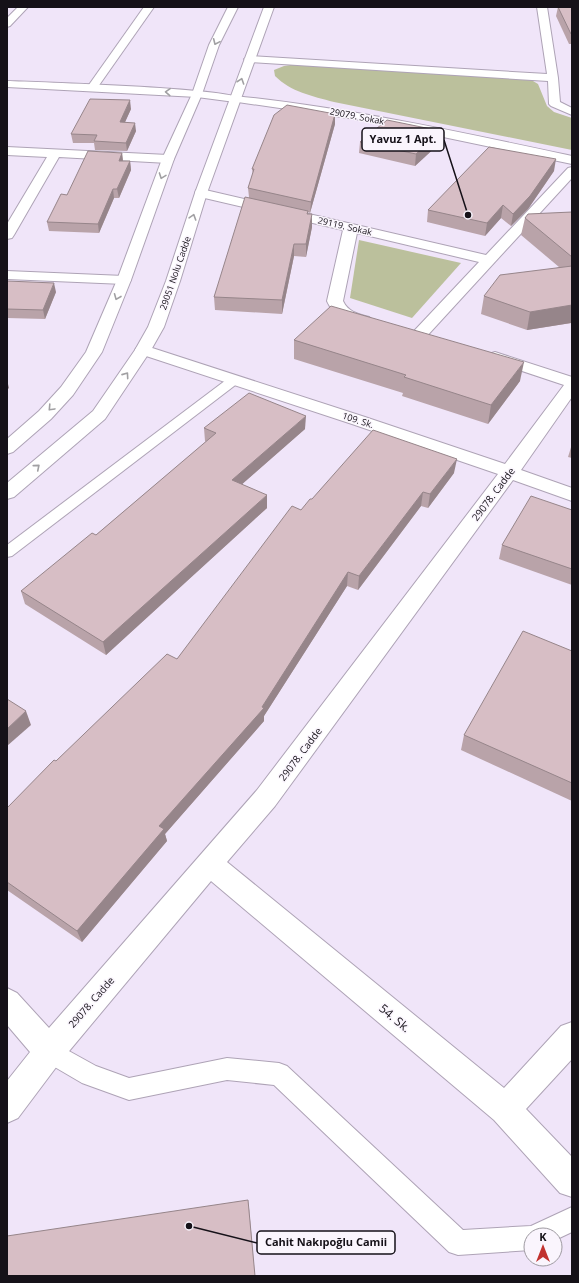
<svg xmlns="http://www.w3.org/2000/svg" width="579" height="1283" viewBox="0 0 579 1283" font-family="'Open Sans',sans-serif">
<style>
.green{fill:#bbc09c}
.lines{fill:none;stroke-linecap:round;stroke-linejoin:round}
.service-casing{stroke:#aea3b6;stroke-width:2}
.minor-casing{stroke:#aea3b6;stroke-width:2}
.tertiary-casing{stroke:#aea3b6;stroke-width:2}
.primary-casing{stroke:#aea3b6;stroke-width:2}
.service{fill:#fff;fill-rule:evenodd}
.minor{fill:#fff;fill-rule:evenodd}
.tertiary{fill:#fff;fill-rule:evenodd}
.primary{fill:#fff;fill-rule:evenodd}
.wall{fill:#b9a3a9}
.shaded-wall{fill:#96858a}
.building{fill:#d7bec5;stroke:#96858a}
.oneway{stroke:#a1a0a3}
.labels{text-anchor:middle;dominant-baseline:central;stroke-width:3;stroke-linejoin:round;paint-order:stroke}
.far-street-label{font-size:9px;fill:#151118;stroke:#faf5fd}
.street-label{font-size:10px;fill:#151118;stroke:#faf5fd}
.near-street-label{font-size:12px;fill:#151118;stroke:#faf5fd}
.leader{fill:none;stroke:#151118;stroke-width:1.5}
.callout-dot{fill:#151118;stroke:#faf5fd;stroke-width:1.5}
.callout{fill:#faf5fd;stroke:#151118;stroke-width:1.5}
.callout-label{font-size:11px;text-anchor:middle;font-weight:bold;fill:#151118}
</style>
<rect width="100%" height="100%" fill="#f0e5f9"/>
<g class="green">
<path d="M 297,64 L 528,78 L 538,84 L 547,106 L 554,112 L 572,118 L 572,150 L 334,102 C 312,96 291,92 275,76 L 274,70 L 284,66 Z"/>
<polygon points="359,240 461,263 412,318 350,298"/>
</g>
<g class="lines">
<defs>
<g id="service">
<polygon points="234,376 238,377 240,380 238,383 12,556 7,557 7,545 230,377"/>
<polygon points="49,1040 96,1066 129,1078 227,1058 279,1063 287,1066 463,1230 531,1226 572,1207 572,1232 555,1240 555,1235 531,1235 531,1250 458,1255 449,1252 274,1085 227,1080 129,1100 82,1083 41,1059 38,1051 41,1043"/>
</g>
<g id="minor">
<polygon points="144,7 154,7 95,91 87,91 86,89"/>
<polygon points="537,7 547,7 558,78 560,102 572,108 572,115 551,106 549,104 548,81 249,62 244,59 249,56 547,74"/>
<path d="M 235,96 C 349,108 460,132 572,156 L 572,164 L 362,120 L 231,101 L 229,99 L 231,97 Z"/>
<polygon points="7,147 168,155 172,156 174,159 172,162 168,163 59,157 14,235 12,238 7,239 7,224 47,157 7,155"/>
<path d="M 572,167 L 572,178 L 426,337 L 420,339 L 414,337 L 412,334 L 414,331 L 479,262 L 357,233 L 343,301 C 348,312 358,314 369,317 L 372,320 L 369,323 C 352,328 334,317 327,301 L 343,230 L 196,196 L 195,193 L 196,190 L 201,189 L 486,255 L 568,168 Z"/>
<polygon points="7,271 124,276 129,277 131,280 129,283 124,284 7,279"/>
<polygon points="143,345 365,417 505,464 564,385 489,360 487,357 489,354 495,352 501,354 572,377 572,397 521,470 572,488 572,501 513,480 275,806 227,862 504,1088 561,1026 572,1022 572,1059 526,1109 572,1157 572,1197 560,1193 494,1120 211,881 60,1062 18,1118 7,1123 7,1081 30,1052 7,1025 7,988 17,993 49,1028 257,790 498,474 352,424 137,353 135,350 137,347"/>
</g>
<g id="tertiary">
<polygon points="18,7 28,7 10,26 7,27 7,18"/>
<path d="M 7,81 C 34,82 232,88 241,99 L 235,102 L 197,97 L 7,87 Z"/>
</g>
<g id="primary">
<polygon points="228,7 238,7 219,45 202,94 174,159 131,280 102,352 73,395 51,419 13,452 7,454 7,439 39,411 61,387 86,352 117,280 162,159 192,94 209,45"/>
<polygon points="264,7 274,7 207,193 180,281 164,327 151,350 105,419 14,497 7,499 7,483 93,411 135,350 148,327 166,281 195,193"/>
</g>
</defs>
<use href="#service" class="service-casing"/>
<use href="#minor" class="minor-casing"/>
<use href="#tertiary" class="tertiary-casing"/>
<use href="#primary" class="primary-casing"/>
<use href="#service" class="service"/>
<use href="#minor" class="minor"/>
<use href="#tertiary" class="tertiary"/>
<use href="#primary" class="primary"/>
</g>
<g class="wall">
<polygon points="558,7 572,7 572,44 569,44 556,16"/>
<polygon points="131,109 125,122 136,131 127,151 95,150 94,143 73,143 71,134"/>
<polygon points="335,114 335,124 310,213 308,212 312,227 306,257 294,256 282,314 215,310 214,297 249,197 248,188 253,174 252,169"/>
<polygon points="441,131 440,143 415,166 359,153 360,142"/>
<polygon points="122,153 123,161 130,161 131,170 119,198 114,198 99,233 49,231 47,222 67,195"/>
<polygon points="554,171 528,209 511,226 501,218 485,236 427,222 428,210"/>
<polygon points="572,212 572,321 571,323 527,330 481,314 484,296 559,267 521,235 525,218"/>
<polygon points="7,281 56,292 45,319 7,318"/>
<polygon points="294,340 520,381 488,424 402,396 403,393 294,359"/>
<polygon points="204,428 305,429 242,484 267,508 106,655 25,604 21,591 96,535 206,442 205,441"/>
<polygon points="572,444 572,458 568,457"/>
<polygon points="454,473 428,508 421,506 358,590 347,586 264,716 264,721 165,834 167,841 82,942 7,890 7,808 56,761 177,659 301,510 312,499"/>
<polygon points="572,510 572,585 499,559 502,545"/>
<polygon points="572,651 572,801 461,750 464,735"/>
</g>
<g class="shaded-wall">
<polygon points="130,100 131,109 121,131 120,122"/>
<polygon points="335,114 335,124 310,213 311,202"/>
<polygon points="135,123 136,131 127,151 126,143"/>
<polygon points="441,131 440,143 415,166 416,154"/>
<polygon points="122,153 123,162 119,161"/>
<polygon points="556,159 554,171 528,209 511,226 513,214"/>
<polygon points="130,161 131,170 119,198 117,189"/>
<polygon points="113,189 114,198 99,233 98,224"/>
<polygon points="503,205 501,218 485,236 487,223"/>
<polygon points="312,214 312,227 306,257 306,244"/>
<polygon points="294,244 294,256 282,314 282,300"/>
<polygon points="54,283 56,292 45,319 43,310"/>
<polygon points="572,305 572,321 571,323 527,330 530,312"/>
<polygon points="524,362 520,381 488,424 491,405"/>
<polygon points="7,380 9,388 7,390"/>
<polygon points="306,416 305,429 232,493 232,480"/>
<polygon points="457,459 454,473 428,508 430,494"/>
<polygon points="423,492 421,506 358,590 359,576"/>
<polygon points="267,495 267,508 106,655 103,642"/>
<polygon points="348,572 347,586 264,716 264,721 165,834 167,841 82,942 77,931 159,826 262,707"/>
<polygon points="26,711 31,725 7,746 7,729"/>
<polygon points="248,1200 249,1208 255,1276"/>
</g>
<g class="building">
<polygon points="558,7 572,7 572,34 571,34"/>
<polygon points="90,99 130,100 120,122 135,123 126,143 94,141 97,135 71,134"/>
<polygon points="287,105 335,114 311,202 248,188 254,169 252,169 274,115"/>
<polygon points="387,120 441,131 416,154 360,142"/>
<polygon points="489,147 556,159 530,196 513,214 503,205 487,223 428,210"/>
<polygon points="88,151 122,153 119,161 130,161 117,189 113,189 98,224 47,222 61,194 67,195"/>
<polygon points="245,197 308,211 307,214 312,214 306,244 294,244 282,300 214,297"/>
<polygon points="572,212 572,257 525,218 528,214"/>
<polygon points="572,266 572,305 530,312 484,296 500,275"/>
<polygon points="7,281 54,283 43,310 7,309"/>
<polygon points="331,306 524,362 491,405 404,377 406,375 294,340"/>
<polygon points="249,393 306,416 232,480 267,495 103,642 21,591 92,533 96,535 216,433 204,428"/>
<polygon points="373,430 457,459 430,494 423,492 359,576 348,572 262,707 264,708 159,826 164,829 77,931 7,882 7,808 54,760 56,761 167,654 177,659 292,506 301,510 310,499 312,499"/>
<polygon points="531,496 572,510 572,569 502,545"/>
<polygon points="523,631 572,651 572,783 464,735"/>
<polygon points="7,699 26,711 7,729"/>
<polygon points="248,1200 255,1276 7,1276 7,1236"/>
</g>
<defs><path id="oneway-chevron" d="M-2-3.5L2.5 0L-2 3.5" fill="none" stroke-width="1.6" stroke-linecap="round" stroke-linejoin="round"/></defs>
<g class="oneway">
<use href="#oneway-chevron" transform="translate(216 42) rotate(114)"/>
<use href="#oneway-chevron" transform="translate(241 81) rotate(-71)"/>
<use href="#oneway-chevron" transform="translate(168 92) rotate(-177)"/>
<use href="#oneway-chevron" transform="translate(162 176) rotate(110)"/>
<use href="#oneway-chevron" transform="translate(193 217) rotate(-72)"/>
<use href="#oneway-chevron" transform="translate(117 297) rotate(112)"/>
<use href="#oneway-chevron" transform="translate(126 375) rotate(-55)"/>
<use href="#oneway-chevron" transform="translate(51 408) rotate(133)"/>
<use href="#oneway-chevron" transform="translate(37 467) rotate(-40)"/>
</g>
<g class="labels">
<g class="far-street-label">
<text transform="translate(357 116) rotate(11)">29079. Sokak</text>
<text transform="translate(345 226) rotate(13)">29119. Sokak</text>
<text transform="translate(175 273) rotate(-71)">29051 Nolu Cadde</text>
<text transform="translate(358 420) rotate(18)">109. Sk.</text>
</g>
<g class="street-label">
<text transform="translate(493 494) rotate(-53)">29078. Cadde</text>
<text transform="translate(300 754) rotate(-53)">29078. Cadde</text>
<text transform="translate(91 1002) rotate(-49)">29078. Cadde</text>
</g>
<g class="near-street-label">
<text transform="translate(395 1018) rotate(40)">54. Sk.</text>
</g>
</g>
<path class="leader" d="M468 215L444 140M189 1226L257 1243"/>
<g class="callout-dot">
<circle cx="468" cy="215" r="4"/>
<circle cx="189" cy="1226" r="4"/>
</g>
<g class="callout">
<rect x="362" y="128" width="82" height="23" rx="4"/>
<rect x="257" y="1231" width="138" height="23" rx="4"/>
</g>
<g class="callout-label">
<text x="403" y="143">Yavuz 1 Apt.</text>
<text x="326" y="1246">Cahit Nakıpoğlu Camii</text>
</g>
<rect width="579" height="1283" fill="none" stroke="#151118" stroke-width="16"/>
<g transform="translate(543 1247)"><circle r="19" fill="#faf5fd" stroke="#9e9aa1"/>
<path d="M0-3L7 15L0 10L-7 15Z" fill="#c1322f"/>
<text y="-6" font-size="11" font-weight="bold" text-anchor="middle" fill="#151118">K</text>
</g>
</svg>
